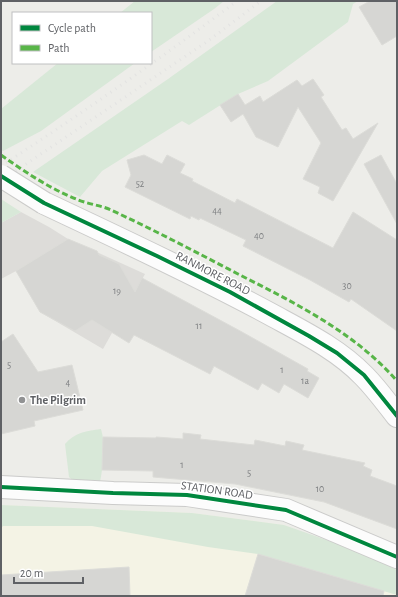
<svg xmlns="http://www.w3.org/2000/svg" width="398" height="597" viewBox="0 0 398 597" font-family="'Alegreya Sans',sans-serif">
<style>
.commercial{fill:#f4f3e5}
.industrial{fill:#dddcd9}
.green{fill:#d8e8d8}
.building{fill:#d6d6d3;stroke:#dcdcd8}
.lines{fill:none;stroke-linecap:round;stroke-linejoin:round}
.minor-casing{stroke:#cbcbca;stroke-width:24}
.minor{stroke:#fcfcfc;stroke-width:22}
.rail{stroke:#e3e3e2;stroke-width:3;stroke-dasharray:1 5;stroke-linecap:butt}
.minor-bridge-casing{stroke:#cbcbca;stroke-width:24;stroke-linecap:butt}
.minor-bridge{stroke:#fcfcfc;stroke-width:22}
.quiet{stroke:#58b548;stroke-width:3;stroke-dasharray:6 3;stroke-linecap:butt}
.cycleway-casing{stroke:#fff;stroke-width:6}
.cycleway{stroke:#00873e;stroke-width:4}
.poi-dot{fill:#919293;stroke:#fff;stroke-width:1.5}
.labels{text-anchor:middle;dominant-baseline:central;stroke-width:3;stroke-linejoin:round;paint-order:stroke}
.number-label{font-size:10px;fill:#7d7f81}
.street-label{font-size:12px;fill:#5f6165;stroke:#fff}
.poi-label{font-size:12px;font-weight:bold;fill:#5f6165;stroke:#fff;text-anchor:start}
</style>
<rect width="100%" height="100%" fill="#edede9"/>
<polygon class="commercial" points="1,505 192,513 284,525 397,570 397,596 1,596"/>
<polygon class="industrial" points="21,212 49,227 68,239 145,274 103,349 40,312 16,271 1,279 1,223"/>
<g class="green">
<polygon points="135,1 224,1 214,9 151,52 151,13 120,13"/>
<polygon points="277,1 358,1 353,4 348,22 268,81 238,94 189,125 182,121 102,171 80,197 33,172 168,79"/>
<polygon points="58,63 135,63 41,131 3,151 1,150 1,109"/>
<polygon points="1,199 21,212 1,223"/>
<path d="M 101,429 C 106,445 103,466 100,482 L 76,483 L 69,477 L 65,444 C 75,432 87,431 101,429 Z"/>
<polygon points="1,505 192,513 284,525 355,550 397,570 397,595 258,554 208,547 92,526 3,526 1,528"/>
</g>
<g class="building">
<polygon points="370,1 397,1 397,36 382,45 359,7"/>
<polygon points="313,79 324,95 321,97 342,130 346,128 353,139 378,123 333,201 318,193 320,187 303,179 321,143 298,107 278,147 256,137 243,114 231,122 220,105 238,94 245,105 260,96 263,102 297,80 302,86"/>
<polygon points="144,155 162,164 167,155 185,164 180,173 193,179 192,181 235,203 237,199 333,248 353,212 397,240 397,331 351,299 349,302 310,280 243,246 246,240 200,218 199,220 191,216 190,219 125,187 131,175 127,160"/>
<polygon points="381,155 397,184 397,224 364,164"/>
<polygon points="68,239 97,251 99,255 119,264 135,292 142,278 242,332 308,369 307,371 319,378 308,398 284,384 279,393 262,383 258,390 214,366 210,374 134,335 129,343 92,320 75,331 40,312 16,271"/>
<polygon points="13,334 38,372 72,365 83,410 34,421 35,426 1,434 1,342"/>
<polygon points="183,433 201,435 200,439 254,445 255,440 285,446 286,441 304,445 302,450 365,463 363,466 372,470 370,476 397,486 397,529 324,502 235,484 153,477 153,471 102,470 103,437 156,438 156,437 183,439"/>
<polygon points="258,554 384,591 383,596 245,596"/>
<polygon points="129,567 130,596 1,596 1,575"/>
</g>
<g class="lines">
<defs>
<g id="minor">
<path d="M 44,203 C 120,239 196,274 270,314 C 303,332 338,349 364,376 C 376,388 386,402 397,416"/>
<polyline points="1,487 113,493 187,495 286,510 397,557"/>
</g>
</defs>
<use href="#minor" class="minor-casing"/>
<use href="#minor" class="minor"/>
<g class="rail">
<path d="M 1,166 C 81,114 160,59 237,1"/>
<polyline points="1,181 208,41 261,1"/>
</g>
<defs>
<polyline id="minor-bridge" points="1,176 44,203"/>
</defs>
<use href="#minor-bridge" class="minor-bridge-casing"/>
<use href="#minor-bridge" class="minor-bridge"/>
<path class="quiet" d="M 1,155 C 25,172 49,188 76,199 C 87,204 100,205 111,210 C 154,230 196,252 238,274 C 295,303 354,332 397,381"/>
<defs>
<g id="cycleway">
<polyline points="1,176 44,203 157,256 230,292 309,336 337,353 364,375 397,416"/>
<polyline points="1,487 113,493 187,495 286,510 397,557"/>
</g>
</defs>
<use href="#cycleway" class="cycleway-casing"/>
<use href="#cycleway" class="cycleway"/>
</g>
<circle class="poi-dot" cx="22" cy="400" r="4"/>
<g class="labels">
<g class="number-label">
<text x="140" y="184">52</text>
<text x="217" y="211">44</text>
<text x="259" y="236">40</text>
<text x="347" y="286">30</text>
<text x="117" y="291">19</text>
<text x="199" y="326">11</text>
<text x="9" y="365">5</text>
<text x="282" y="370">1</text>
<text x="305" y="381">1a</text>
<text x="68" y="383">4</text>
<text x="182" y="465">1</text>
<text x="249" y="473">5</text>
<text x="320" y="489">10</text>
</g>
<g class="street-label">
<text transform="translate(213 273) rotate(27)">RANMORE ROAD</text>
<text transform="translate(217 490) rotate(8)">STATION ROAD</text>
</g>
<g class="poi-label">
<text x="30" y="400">The Pilgrim</text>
</g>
</g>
<rect width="398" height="597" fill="none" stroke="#5f6165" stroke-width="4"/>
<rect x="12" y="12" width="140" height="52" fill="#ffffff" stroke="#bfc0c1"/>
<rect x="20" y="25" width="20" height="6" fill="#00873e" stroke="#bfc0c1"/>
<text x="48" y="32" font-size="12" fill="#5f6165">Cycle path</text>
<rect x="20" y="45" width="20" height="6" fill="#58b548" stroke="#bfc0c1"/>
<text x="48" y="52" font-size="12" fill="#5f6165">Path</text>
<path d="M14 577v6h69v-6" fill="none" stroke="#5f6165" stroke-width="2"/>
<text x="20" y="577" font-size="12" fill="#5f6165" stroke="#ffffff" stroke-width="3" paint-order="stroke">20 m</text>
</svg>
